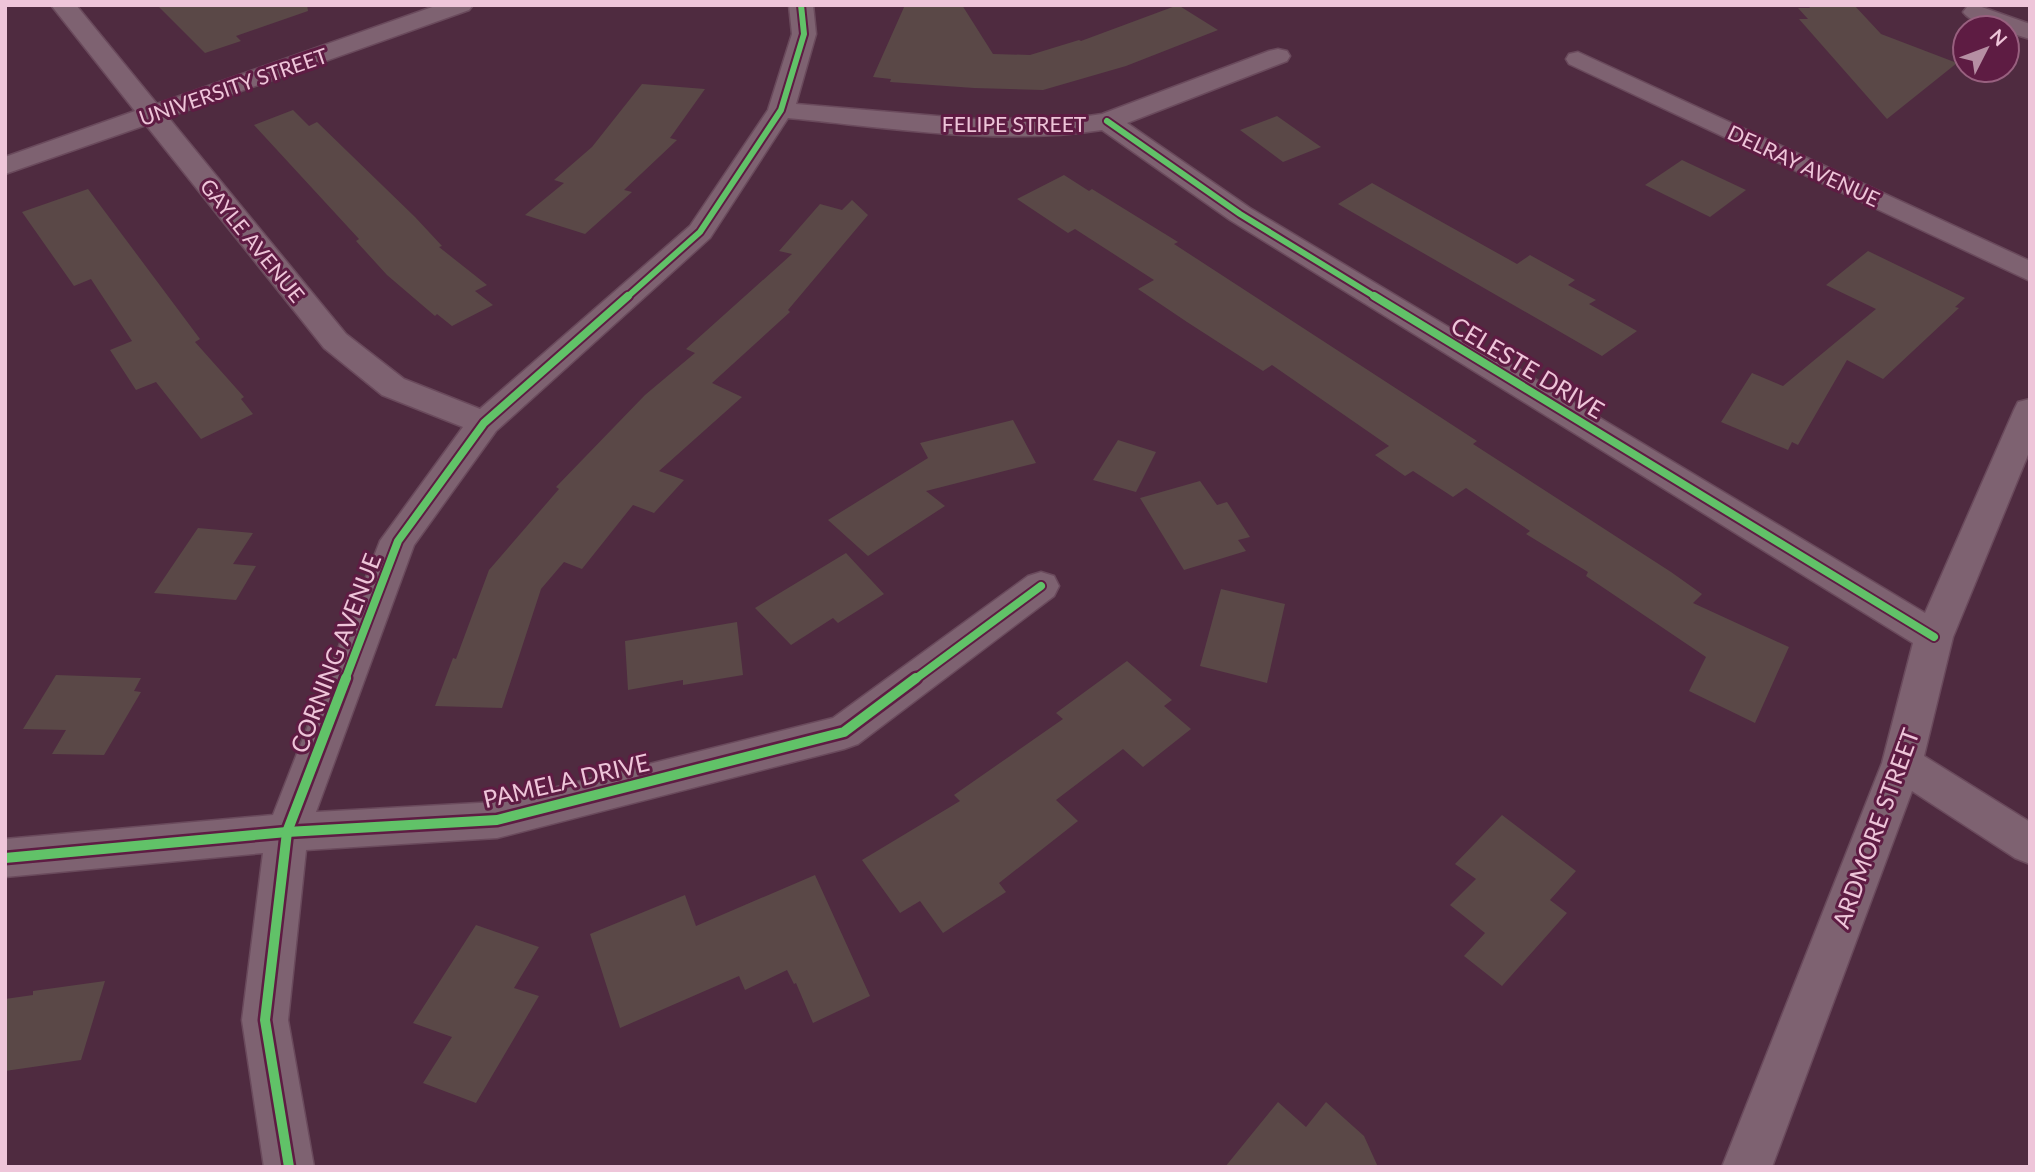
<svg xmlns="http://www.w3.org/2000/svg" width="2035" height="1172" viewBox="0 0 2035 1172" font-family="Lato,sans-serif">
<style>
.building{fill:#5a4847}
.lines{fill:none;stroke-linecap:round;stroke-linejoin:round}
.minor-casing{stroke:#6a4a5c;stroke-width:3}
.minor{fill:#7e6271;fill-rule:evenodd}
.cycleway-far2-casing{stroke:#5e1c43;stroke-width:10}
.cycleway-far1-casing{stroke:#5e1c43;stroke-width:12}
.cycleway-casing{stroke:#5e1c43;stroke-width:15}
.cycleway-far2{stroke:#61c268;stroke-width:6}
.cycleway-far1{stroke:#61c268;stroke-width:8}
.cycleway{stroke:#61c268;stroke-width:10}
.labels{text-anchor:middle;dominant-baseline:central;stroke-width:6;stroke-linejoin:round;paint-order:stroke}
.far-street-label{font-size:21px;fill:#eec5d9;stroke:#5e1c43}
.street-label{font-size:24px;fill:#eec5d9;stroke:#5e1c43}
</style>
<rect width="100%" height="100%" fill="#4f2b40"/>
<g class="building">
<polygon points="157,5 307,5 308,11 236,36 241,41 205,53"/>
<polygon points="905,5 962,5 993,54 1030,55 1079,40 1081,41 1178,5 1218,30 1126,66 1043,90 974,88 890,82 891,79 873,77"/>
<polygon points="1808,5 1854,5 1881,34 1957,63 1887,119 1799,19 1808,19 1798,8 1810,8"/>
<polygon points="642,84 705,89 670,138 677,140 624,190 632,192 585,234 525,215 564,183 554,180 592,147"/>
<polygon points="293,110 309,126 317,122 415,217 442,246 439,247 487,285 475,291 493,305 452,326 437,314 435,316 387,275 356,241 359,239 254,125"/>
<polygon points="1277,116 1321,147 1283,162 1240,130"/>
<polygon points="1682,160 1746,190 1710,217 1645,185"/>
<polygon points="1064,175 1089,191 1092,189 1178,242 1174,244 1477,441 1473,444 1671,572 1702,594 1693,603 1789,647 1755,723 1689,691 1706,657 1586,576 1588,572 1526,534 1530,531 1466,488 1453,497 1413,471 1405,476 1375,455 1389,446 1272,365 1263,371 1187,322 1138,289 1154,280 1075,229 1068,233 1017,199"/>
<polygon points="1372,183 1517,264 1530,255 1575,280 1568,285 1596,300 1589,304 1637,331 1602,356 1338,204"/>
<polygon points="88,189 200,339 195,342 244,397 241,399 253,414 201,439 156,382 136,390 110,350 132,341 91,279 74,286 22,212"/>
<polygon points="852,200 868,215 788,310 790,312 712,383 742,397 659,471 684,480 654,513 633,505 582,569 564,562 541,589 502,708 435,706 453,658 456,659 489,570 559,489 556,487 645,395 695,353 686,349 792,254 779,251 820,204 842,210"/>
<polygon points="1868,251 1965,298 1955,307 1959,308 1883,379 1847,360 1798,445 1792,442 1788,450 1721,422 1752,373 1783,386 1876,309 1826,285"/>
<polygon points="1013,420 1036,463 926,491 945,506 868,556 828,520 928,458 920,443"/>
<polygon points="1118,440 1156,452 1136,492 1093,480"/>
<polygon points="1200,481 1217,505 1227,502 1250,537 1238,540 1246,551 1184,570 1140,498"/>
<polygon points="198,528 253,533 233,564 256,566 236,600 154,593"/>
<polygon points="846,553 884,594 838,623 833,618 791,645 755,608"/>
<polygon points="1221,589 1285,604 1267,683 1200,666"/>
<polygon points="737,622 743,675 683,685 683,680 628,690 625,641"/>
<polygon points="1127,661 1172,700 1164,706 1191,729 1143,767 1123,749 1056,800 1078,821 999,883 1006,892 943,933 920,901 900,913 862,860 960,801 954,795 1063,719 1056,713"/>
<polygon points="56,675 141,678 134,691 141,692 104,755 52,754 66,730 23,729"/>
<polygon points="1502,815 1576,871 1550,900 1567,913 1502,986 1464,956 1485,933 1450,905 1476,879 1455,864"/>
<polygon points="815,875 870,996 813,1023 796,983 794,984 787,970 745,990 739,976 620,1028 590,934 685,895 696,926"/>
<polygon points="476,925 539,947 514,988 539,996 476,1103 423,1083 452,1037 413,1023"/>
<polygon points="105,981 81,1060 5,1071 5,999 33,995 33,991"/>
<polygon points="1278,1102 1306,1127 1326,1102 1364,1136 1378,1167 1225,1167"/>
</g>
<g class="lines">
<defs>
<g id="minor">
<path d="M 51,5 L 76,5 L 157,104 L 438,5 L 473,5 L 469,10 L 168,117 L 346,334 L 404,379 L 480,409 L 690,226 L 768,110 L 792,34 L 789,5 L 813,5 L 816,34 L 796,104 L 972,119 L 1068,119 L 1102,114 L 1269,51 L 1278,49 L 1287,51 L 1290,56 L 1287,61 L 1127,123 L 1250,208 L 1925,613 L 2014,410 L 2018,402 L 2030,399 L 2030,450 L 1953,637 L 1924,756 L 2030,822 L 2030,864 L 2015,858 L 1912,791 L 1772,1167 L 1722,1167 L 1882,763 L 1913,643 L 1230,220 L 1102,130 C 999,146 892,128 788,118 L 710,238 L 496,431 L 414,545 L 316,812 L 497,802 L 833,718 L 1028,576 L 1041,572 L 1054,576 L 1059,586 L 1054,596 L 858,744 L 844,749 L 497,838 L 306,850 L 288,1020 L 314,1167 L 264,1167 L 242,1020 L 263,853 L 5,877 L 5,839 L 273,815 L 380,541 L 463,427 L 382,395 L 324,348 L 146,125 L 5,174 L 5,157 L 135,111 Z"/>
<path d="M 1976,5 L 2030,24 L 2030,39 L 2007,32 L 2007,28 C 1994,28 1971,23 1963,12 L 1967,7 Z"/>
<polygon points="1578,52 2030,261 2030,281 1569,64 1566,59 1569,54"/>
</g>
</defs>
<use href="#minor" class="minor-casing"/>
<use href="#minor" class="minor"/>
<defs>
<g id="cycleway-far2">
<polyline points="1107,121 1240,214 1377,298"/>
<polyline points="626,298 700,232 781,110 804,34 801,5"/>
</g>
<g id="cycleway-far1">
<polyline points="1374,296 1934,637"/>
<polyline points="345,680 398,541 484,423 628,296"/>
<polyline points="914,680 1041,586"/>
</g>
<g id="cycleway">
<polyline points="5,858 287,832 497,820 844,732 916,678"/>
<polyline points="289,1167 265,1020 287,832 346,678"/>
</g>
</defs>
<use href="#cycleway-far2" class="cycleway-far2-casing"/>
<use href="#cycleway-far1" class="cycleway-far1-casing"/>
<use href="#cycleway" class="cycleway-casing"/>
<use href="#cycleway-far2" class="cycleway-far2"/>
<use href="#cycleway-far1" class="cycleway-far1"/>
<use href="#cycleway" class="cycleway"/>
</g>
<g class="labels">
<g class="far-street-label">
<text transform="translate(233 86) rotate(-19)">UNIVERSITY STREET</text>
<text x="1014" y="123">FELIPE STREET</text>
<text transform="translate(1804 165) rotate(25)">DELRAY AVENUE</text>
<text transform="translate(253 240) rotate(51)">GAYLE AVENUE</text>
</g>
<g class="street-label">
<text transform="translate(1528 367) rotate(31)">CELESTE DRIVE</text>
<text transform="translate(335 653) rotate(-69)">CORNING AVENUE</text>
<text transform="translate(566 780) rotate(-13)">PAMELA DRIVE</text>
<text transform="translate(1875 828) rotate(-70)">ARDMORE STREET</text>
</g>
</g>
<rect width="2035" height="1172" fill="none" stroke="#eec5d9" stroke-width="14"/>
<g transform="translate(1986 49) rotate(48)"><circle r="33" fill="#5e1c43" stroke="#98607f" stroke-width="2"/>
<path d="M0-5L12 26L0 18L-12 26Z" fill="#b68fa3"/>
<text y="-10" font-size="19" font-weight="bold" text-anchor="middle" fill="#eec5d9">N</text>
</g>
</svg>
